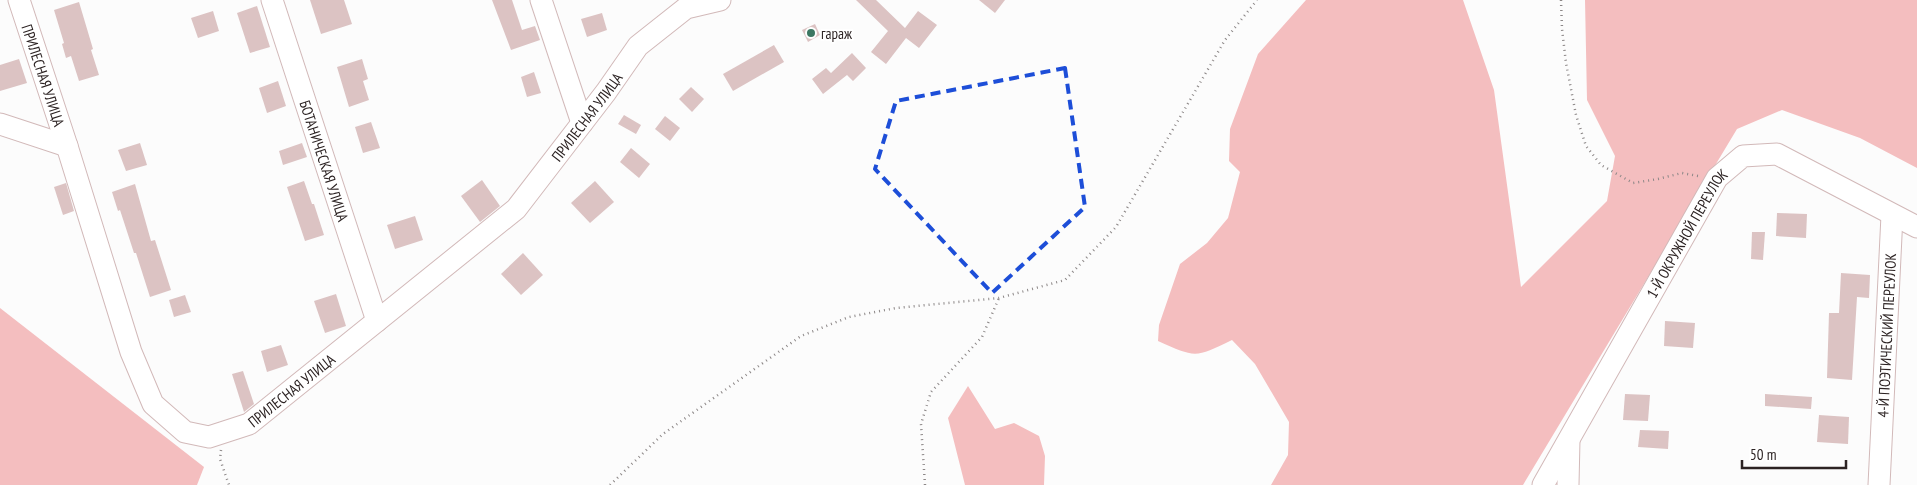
<svg xmlns="http://www.w3.org/2000/svg" width="1917" height="485" viewBox="0 0 1917 485" font-family="'PT Sans Narrow',sans-serif">
<style>
.green{fill:#f4bebf}
.building{fill:#dcc3c3}
.lines{fill:none;stroke-linecap:round;stroke-linejoin:round}
.minor-casing{stroke:#d2b9b9;stroke-width:23}
.path{stroke:#8c8787;stroke-width:2.5;stroke-dasharray:1 4;stroke-linecap:butt}
.minor{stroke:#fff;stroke-width:21}
.marked{fill:none;stroke:#1d4ed8;stroke-width:4;stroke-dasharray:10 6;stroke-linejoin:round}
.poi-dot{fill:#3c7762;stroke:#fff;stroke-width:2}
.labels{text-anchor:middle;dominant-baseline:central;stroke-width:4;stroke-linejoin:round;paint-order:stroke}
.poi-label{font-size:15px;fill:#2c2323;stroke:#fff;text-anchor:start}
.street-label{font-size:15px;fill:#2c2323;stroke:#fff}
</style>
<rect width="100%" height="100%" fill="#fcfcfc"/>
<g class="green">
<path d="M 1306,0 L 1463,0 L 1494,90 L 1521,287 L 1607,201 L 1615,156 L 1587,100 L 1585,0 L 1917,0 L 1917,168 L 1860,138 L 1782,110 L 1737,129 L 1523,485 L 1271,485 L 1288,455 L 1289,422 L 1255,364 L 1232,340 C 1195,358 1196,358 1158,341 L 1159,325 L 1180,264 L 1207,243 L 1228,218 L 1240,172 L 1229,161 L 1230,129 L 1258,54 Z"/>
<polygon points="0,308 204,467 197,485 0,485"/>
<polygon points="968,386 995,429 1014,423 1039,436 1045,456 1044,485 965,485 948,418"/>
</g>
<g class="building">
<polygon points="310,0 344,0 352,24 321,34"/>
<polygon points="492,0 512,0 522,30 535,26 540,40 511,50"/>
<polygon points="856,0 876,0 905,28 918,11 937,25 919,48 906,38 886,64 871,52 888,31"/>
<polygon points="979,0 1005,0 995,13"/>
<polygon points="79,2 93,49 91,50 99,75 79,81 71,56 66,58 62,44 64,43 54,10"/>
<polygon points="257,6 270,47 250,53 237,13"/>
<polygon points="213,11 219,31 198,38 191,18"/>
<polygon points="602,13 607,30 587,37 581,19"/>
<polygon points="815,24 820,35 808,42 802,30"/>
<polygon points="774,45 784,62 733,91 723,74"/>
<polygon points="852,53 866,68 853,81 847,75 823,94 812,79 826,68 831,73"/>
<polygon points="19,59 27,83 0,91 0,65"/>
<polygon points="362,59 368,79 363,81 369,100 349,107 337,67"/>
<polygon points="534,72 541,93 527,97 521,77"/>
<polygon points="278,81 286,106 267,113 259,88"/>
<polygon points="691,87 704,99 692,112 679,99"/>
<polygon points="624,115 641,125 636,134 618,124"/>
<polygon points="665,116 680,128 670,141 655,129"/>
<polygon points="371,122 380,148 363,153 355,127"/>
<polygon points="140,143 147,165 126,171 118,150"/>
<polygon points="302,143 307,157 283,165 279,151"/>
<polygon points="631,148 650,164 639,178 620,162"/>
<polygon points="482,180 500,206 480,222 461,196"/>
<polygon points="304,181 312,204 314,204 324,235 305,241 287,187"/>
<polygon points="595,181 614,202 590,223 571,203"/>
<polygon points="66,183 74,211 63,215 54,187"/>
<polygon points="135,184 151,241 155,240 171,290 150,297 136,253 134,253 120,210 118,211 112,192"/>
<polygon points="1777,213 1807,214 1806,238 1776,236"/>
<polygon points="415,216 423,240 395,249 387,225"/>
<polygon points="1752,232 1765,232 1763,260 1751,259"/>
<polygon points="523,253 543,275 521,295 501,274"/>
<polygon points="1841,273 1870,275 1869,298 1857,297 1852,380 1827,378 1829,313 1839,313"/>
<polygon points="336,294 346,326 325,333 314,301"/>
<polygon points="185,295 191,312 174,317 169,300"/>
<polygon points="1665,321 1695,323 1693,348 1664,346"/>
<polygon points="281,345 288,365 267,372 261,351"/>
<polygon points="243,371 254,404 244,412 232,374"/>
<polygon points="1625,394 1650,395 1648,421 1623,420"/>
<polygon points="1765,394 1812,397 1811,409 1765,406"/>
<polygon points="1819,415 1849,417 1848,444 1817,442"/>
<polygon points="1640,430 1669,431 1668,449 1638,447"/>
</g>
<g class="lines">
<defs>
<g id="minor">
<path id="s1" d="M 19,0 L 67,146 L 131,352 L 153,404 L 185,432 L 209,437 L 249,424 L 516,209 L 606,92 L 638,46 L 686,8 L 720,0"/>
<path id="s2" d="M 272,0 L 377,321"/>
<polyline points="541,0 582,123"/>
<polyline points="0,124 67,146"/>
<path id="s3" d="M 1543,485 L 1717,178 L 1743,156 L 1777,154 L 1917,227"/>
<polyline points="1568,485 1569,440"/>
<path id="s4" d="M 1879,485 L 1892,215"/>
</g>
</defs>
<use href="#minor" class="minor-casing"/>
<g class="path">
<polyline points="1561,0 1562,29 1566,63 1576,115 1586,146 1601,165 1633,183 1658,179 1682,173 1698,176"/>
<polyline points="221,450 220,459 229,485"/>
<polyline points="610,485 663,434 801,336 849,317 896,308 999,298 1065,280 1116,227 1225,40 1257,0"/>
<polyline points="925,485 921,424 931,392 982,337 999,298"/>
</g>
<use href="#minor" class="minor"/>
</g>
<path class="marked" d="M 1065,68 L 1085,207 L 992,293 L 875,169 L 896,101 Z"/>
<circle class="poi-dot" cx="811" cy="33" r="5"/>
<g class="labels">
<g class="poi-label">
<text x="821" y="33">гараж</text>
</g>
<g class="street-label">
<text stroke="none"><textPath href="#s1" startOffset="79">ПРИЛЕСНАЯ УЛИЦА</textPath></text>
<text stroke="none"><textPath href="#s1" startOffset="994">ПРИЛЕСНАЯ УЛИЦА</textPath></text>
<text stroke="none"><textPath href="#s2" startOffset="169">БОТАНИЧЕСКАЯ УЛИЦА</textPath></text>
<text stroke="none"><textPath href="#s3" startOffset="290">1-Й ОКРУЖНОЙ ПЕРЕУЛОК</textPath></text>
<text stroke="none"><textPath href="#s4" startOffset="150">4-Й ПОЭТИЧЕСКИЙ ПЕРЕУЛОК</textPath></text>
<text stroke="none"><textPath href="#s1" startOffset="589">ПРИЛЕСНАЯ УЛИЦА</textPath></text>
</g>
</g>
<path d="M1742 460v8h104v-8" fill="none" stroke="#2c2323" stroke-width="2.5"/>
<text x="1750" y="460" font-size="15" fill="#2c2323" stroke="#ffffff" stroke-width="4" paint-order="stroke">50 m</text>
</svg>
